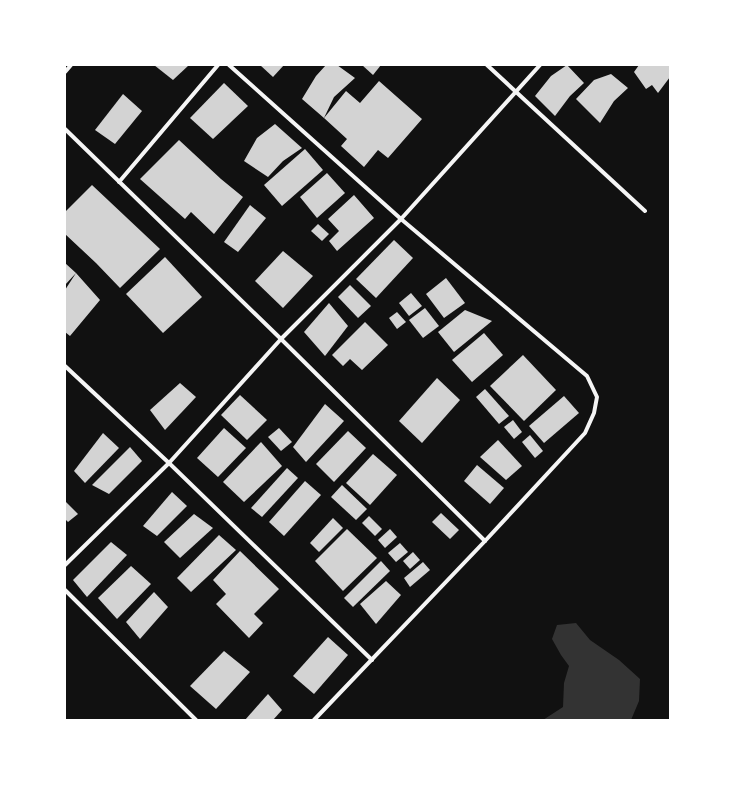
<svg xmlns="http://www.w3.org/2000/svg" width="735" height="785" viewBox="0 0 735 785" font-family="'DejaVu Sans',sans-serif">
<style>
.water{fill:#333}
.building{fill:#d3d3d3}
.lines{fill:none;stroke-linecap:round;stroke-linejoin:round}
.minor{stroke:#f5f5f5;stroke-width:4}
</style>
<rect width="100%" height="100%" fill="#111"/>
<polygon class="water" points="576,623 590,640 619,660 640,679 639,701 631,720 543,720 563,707 564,683 569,666 561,655 552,639 557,625"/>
<g class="building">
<polygon points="154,65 189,65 173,80"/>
<polygon points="260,65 284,65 273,77"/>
<polygon points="326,65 337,65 355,78 334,97 324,118 302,99 316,76"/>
<polygon points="362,65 381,65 373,75"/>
<polygon points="567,65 584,83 570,96 555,116 535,96 551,76"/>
<polygon points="639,65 670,65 670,77 658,93 652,85 646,89 634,72"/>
<polygon points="611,74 628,88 614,101 600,123 576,99 594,80"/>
<polygon points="379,81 422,119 388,158 378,150 364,167 341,146 347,139 324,118 346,91 360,103"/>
<polygon points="224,83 248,106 213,139 190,118"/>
<polygon points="123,94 142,111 115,144 95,130"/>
<polygon points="275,124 302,148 283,161 268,177 244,161 257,138"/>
<polygon points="179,140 221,179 243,197 214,234 191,212 185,219 140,179"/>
<polygon points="305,149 323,170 282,206 264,185"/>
<polygon points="327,173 345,193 317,218 300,197"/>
<polygon points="92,185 160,249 120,288 96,263 65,234 65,212"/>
<polygon points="354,195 374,218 337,251 329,241 339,231 328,219"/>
<polygon points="250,205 266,218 238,252 224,242"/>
<polygon points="318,224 329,234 322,241 311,231"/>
<polygon points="394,240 413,258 376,298 356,279"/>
<polygon points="283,251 313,276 283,308 255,281"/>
<polygon points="165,257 202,297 163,333 126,294"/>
<polygon points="65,263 76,273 100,300 70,336 65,332 65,290 76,273 65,285"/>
<polygon points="446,278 465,303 444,318 426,294"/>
<polygon points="350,285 371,306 358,318 338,297"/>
<polygon points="411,293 422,306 409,316 399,303"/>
<polygon points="329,303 348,326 325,356 304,332"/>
<polygon points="425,308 439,326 423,338 409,320"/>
<polygon points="465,310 492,321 454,352 438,332"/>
<polygon points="397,312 406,322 397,329 389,318"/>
<polygon points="365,322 388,345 362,370 350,359 343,366 332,355"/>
<polygon points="484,333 503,355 472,382 452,360"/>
<polygon points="523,355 556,390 524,421 490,386"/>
<polygon points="437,378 460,400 422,443 399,421"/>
<polygon points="180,383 196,397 165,430 150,410"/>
<polygon points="485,389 509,416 499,424 476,397"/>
<polygon points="240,395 267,420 247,440 221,415"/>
<polygon points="564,396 579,413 544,443 529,426"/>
<polygon points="325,404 344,421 306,462 293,447"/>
<polygon points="513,420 522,432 514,439 504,427"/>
<polygon points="224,428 246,448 218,477 197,458"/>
<polygon points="279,428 292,442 281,451 268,437"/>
<polygon points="348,431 366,448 334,482 316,464"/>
<polygon points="103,433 119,448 85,483 74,471"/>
<polygon points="530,435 543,451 535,458 522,442"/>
<polygon points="498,440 522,466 506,480 480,457"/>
<polygon points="261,442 282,466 244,502 223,482"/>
<polygon points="130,447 142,461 109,494 92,485"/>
<polygon points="373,454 397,475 370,505 346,483"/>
<polygon points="477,465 504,488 490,504 464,481"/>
<polygon points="287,468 298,478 262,517 251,508"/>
<polygon points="305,481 321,495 284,536 269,522"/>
<polygon points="342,485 367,509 356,520 331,497"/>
<polygon points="172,492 187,506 157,536 143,526"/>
<polygon points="65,501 78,514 68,522 65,519"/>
<polygon points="441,513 459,530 450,539 432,522"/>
<polygon points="194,514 213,528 180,558 164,542"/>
<polygon points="369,516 382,529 375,536 362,523"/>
<polygon points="333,518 343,528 319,552 310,543"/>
<polygon points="347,529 377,558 343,591 315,561"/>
<polygon points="390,529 397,537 385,548 378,540"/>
<polygon points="219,535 236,550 191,592 177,578"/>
<polygon points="111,542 127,555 87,597 73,580"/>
<polygon points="400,543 408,552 396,562 388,553"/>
<polygon points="240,551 279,589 254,614 263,623 249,638 216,604 226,594 213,580"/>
<polygon points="413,552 420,560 410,569 403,561"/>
<polygon points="381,561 390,571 353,607 344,598"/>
<polygon points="423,562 430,570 410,587 404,578"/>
<polygon points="131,566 151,584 117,619 98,598"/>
<polygon points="386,581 401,595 376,624 360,604"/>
<polygon points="154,592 168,607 140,639 126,622"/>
<polygon points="328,637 348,655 314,694 293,676"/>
<polygon points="224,651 250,672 216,709 190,686"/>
<polygon points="268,694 282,710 273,720 245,720"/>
</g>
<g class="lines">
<g class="minor">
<polyline points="229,65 401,219 587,376 597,397 594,413 585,433 485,541 314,720"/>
<polyline points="487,65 645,211"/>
<polyline points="65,72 71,65"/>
<polyline points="65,129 281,339 485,541"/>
<polyline points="119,182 218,65"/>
<polyline points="65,366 169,463 372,660"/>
<polyline points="65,565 169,463 281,339 401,219 540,65"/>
<polyline points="65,590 196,720"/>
</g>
</g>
<rect width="735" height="785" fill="none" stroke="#ffffff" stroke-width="132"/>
</svg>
